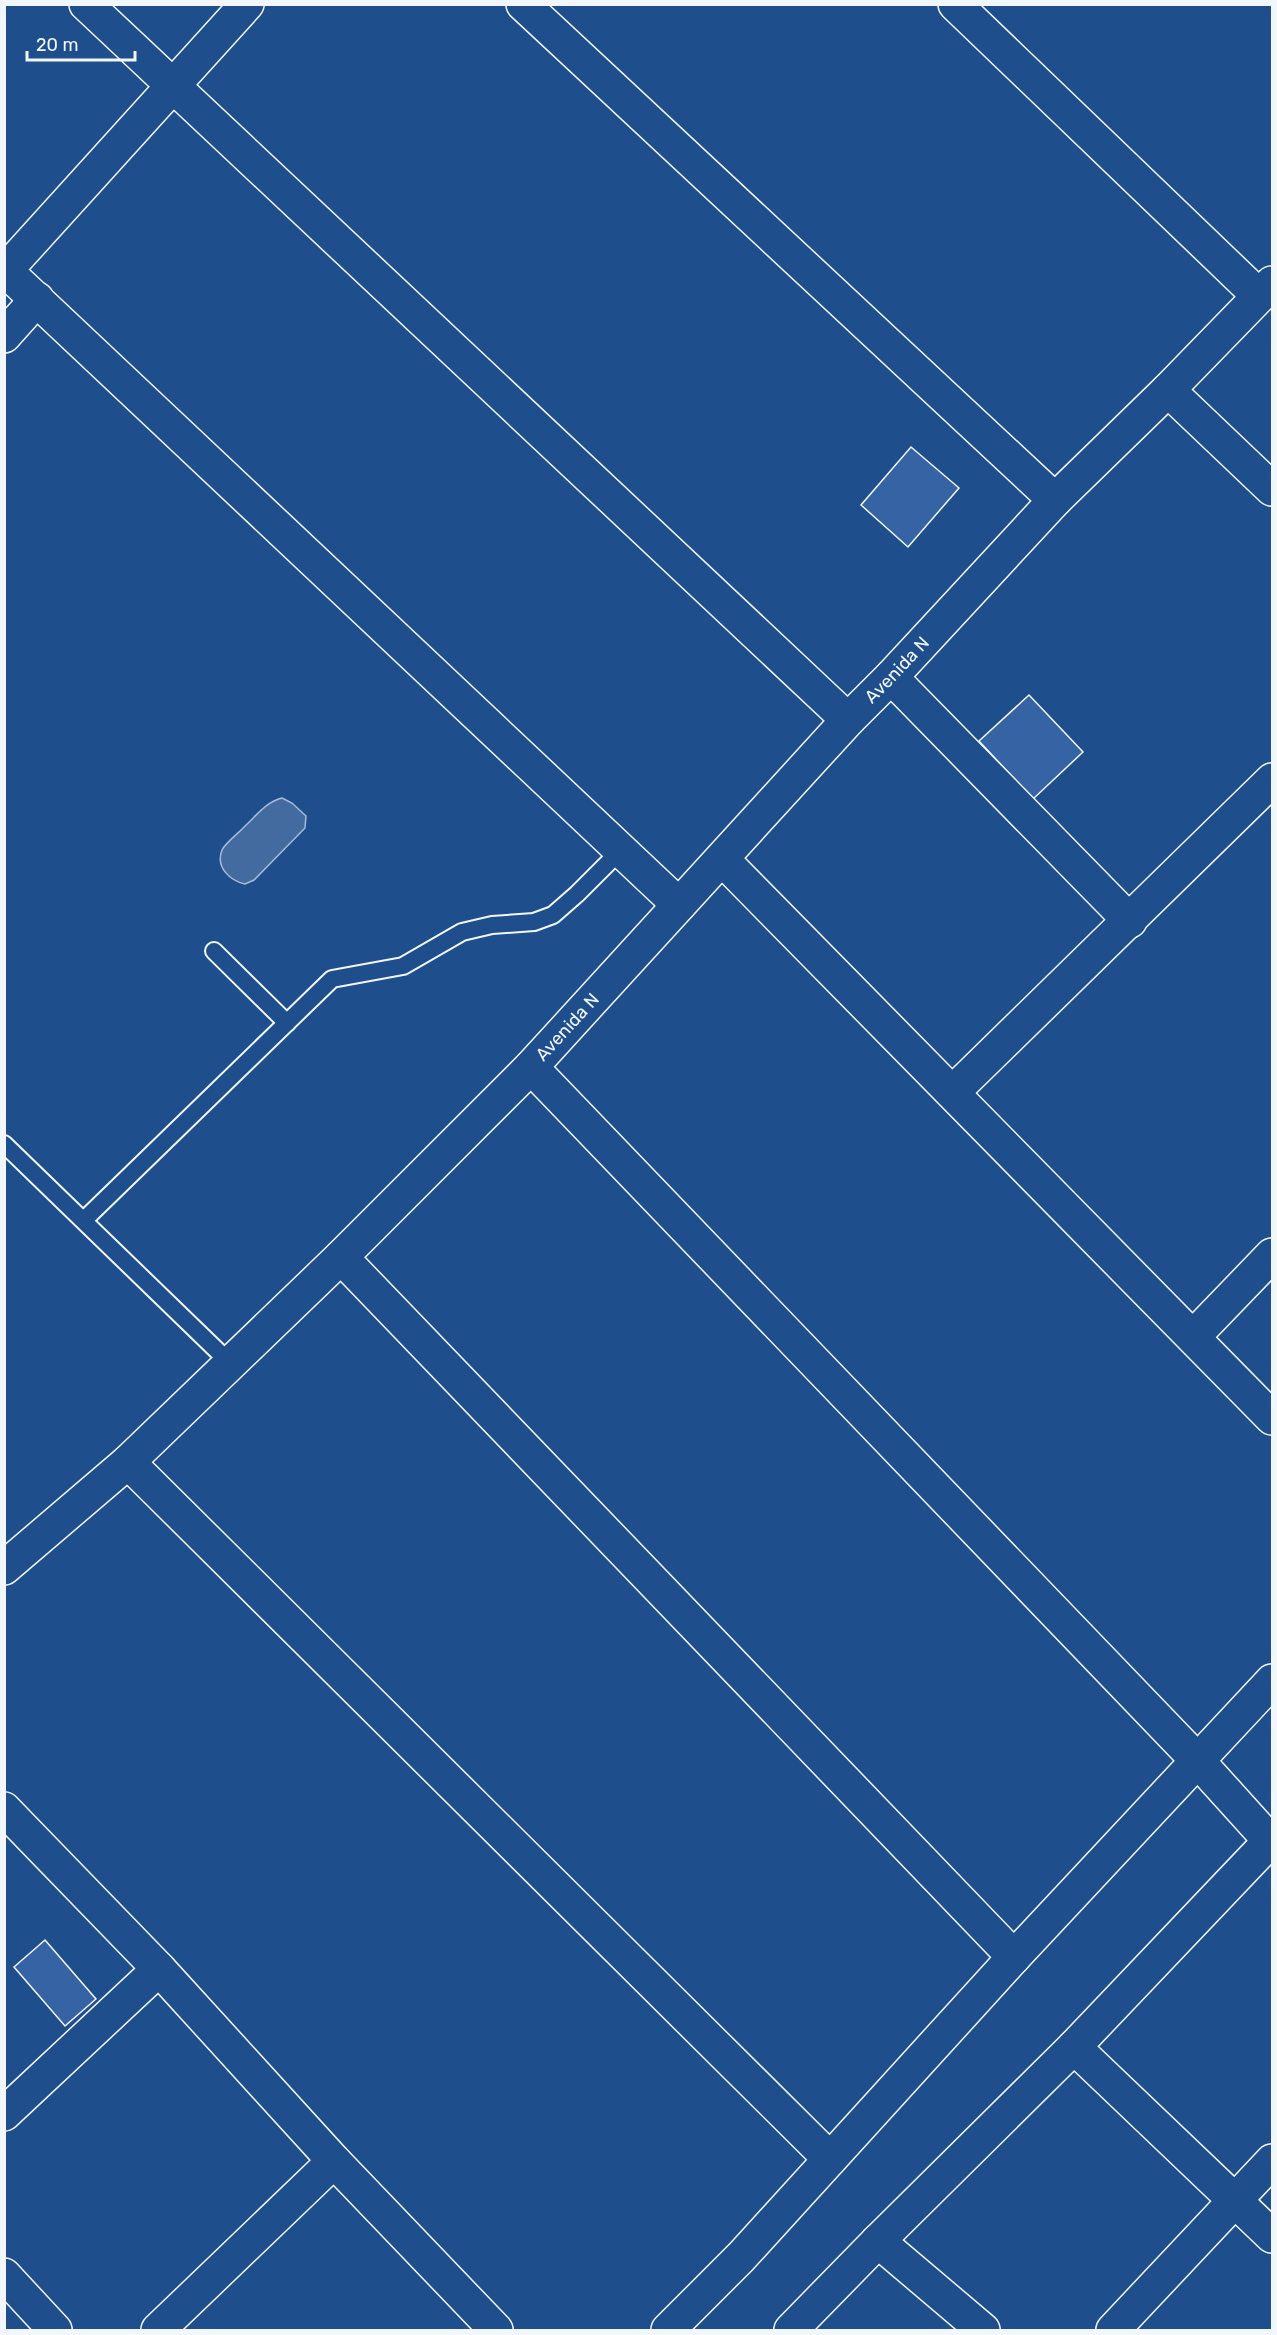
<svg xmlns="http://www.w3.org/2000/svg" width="1277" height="2335" viewBox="0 0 1277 2335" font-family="Rubik,sans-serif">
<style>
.water{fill:#446ba0;stroke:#a8bbd7;stroke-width:1.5}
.building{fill:#3563a3;stroke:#f2f6ff;stroke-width:1.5}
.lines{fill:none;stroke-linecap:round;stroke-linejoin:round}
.service-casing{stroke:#f2f6ff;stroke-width:20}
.minor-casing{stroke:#f2f6ff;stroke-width:36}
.tertiary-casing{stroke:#f2f6ff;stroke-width:36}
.service{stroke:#1f4e8c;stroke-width:16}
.minor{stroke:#1f4e8c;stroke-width:33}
.tertiary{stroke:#1f4e8c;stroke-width:33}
.labels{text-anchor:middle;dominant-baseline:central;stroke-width:4.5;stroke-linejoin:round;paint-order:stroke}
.street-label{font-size:18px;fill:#f2f6ff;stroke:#1f4e8c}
</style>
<rect width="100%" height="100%" fill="#1f4e8c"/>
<path class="water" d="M 282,798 L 292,803 L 306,816 L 305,828 L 254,880 L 245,884 C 231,881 215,868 222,850 C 226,842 239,833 245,826 C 257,815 266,802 282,798 Z"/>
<g class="building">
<polygon points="911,447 959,488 908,547 861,505"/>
<polygon points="1029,695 1083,752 1033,799 979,741"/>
<polygon points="45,1940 96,1999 65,2026 14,1967"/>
</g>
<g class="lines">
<defs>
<g id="service">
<polyline points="214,951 287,1023"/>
<polyline points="4,1144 230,1363"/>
<polyline points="84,1220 332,979 403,966 462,932 492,925 534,922 553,915 577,894 621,850"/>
</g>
<g id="minor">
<polyline points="86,4 848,720"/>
<polyline points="523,4 1055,500"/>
<polyline points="955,4 1259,296"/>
<polyline points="4,269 679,905"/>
<polyline points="6,270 247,4"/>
<polyline points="4,336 37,299"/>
<polyline points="1168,390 1272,489"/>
<polyline points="891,677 1130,921"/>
<polyline points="722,859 1272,1418"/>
<polyline points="953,1092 1272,780"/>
<polyline points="341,1257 1014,1957"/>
<polyline points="1193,1337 1272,1255"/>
<polyline points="128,1462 830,2159"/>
<polyline points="4,1568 128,1462 341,1257 531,1067 1197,1760 1272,1843"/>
<polyline points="4,1809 159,1969 334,2161 496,2330"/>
<polyline points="1074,2047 1272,2236"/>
<polyline points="4,2114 159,1969"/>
<polyline points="878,2241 983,2330"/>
<polyline points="4,2275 55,2330"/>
<polyline points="158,2330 334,2161"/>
<polyline points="668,2330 741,2257 1014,1957 1272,1681"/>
<polyline points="791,2330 878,2241 1074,2047 1270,1841"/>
<polyline points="1113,2330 1272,2161"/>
</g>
<g id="tertiary">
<path id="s1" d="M 531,1067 L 848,720 L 891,677 L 1055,500 L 1168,390 L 1272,283"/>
</g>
</defs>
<use href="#service" class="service-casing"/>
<use href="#minor" class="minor-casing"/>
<use href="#tertiary" class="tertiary-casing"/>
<use href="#service" class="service"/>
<use href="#minor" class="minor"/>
<use href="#tertiary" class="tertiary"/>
</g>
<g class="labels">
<g class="street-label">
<text stroke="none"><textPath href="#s1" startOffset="540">Avenida N</textPath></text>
<text stroke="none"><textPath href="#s1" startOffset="54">Avenida N</textPath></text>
</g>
</g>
<rect width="1277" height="2335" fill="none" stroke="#f2f6ff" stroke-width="12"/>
<path d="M27 51v9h108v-9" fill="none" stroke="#f2f6ff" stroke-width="3"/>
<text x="36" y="51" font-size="18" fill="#f2f6ff" stroke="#1f4e8c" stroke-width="4.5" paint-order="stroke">20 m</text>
</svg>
